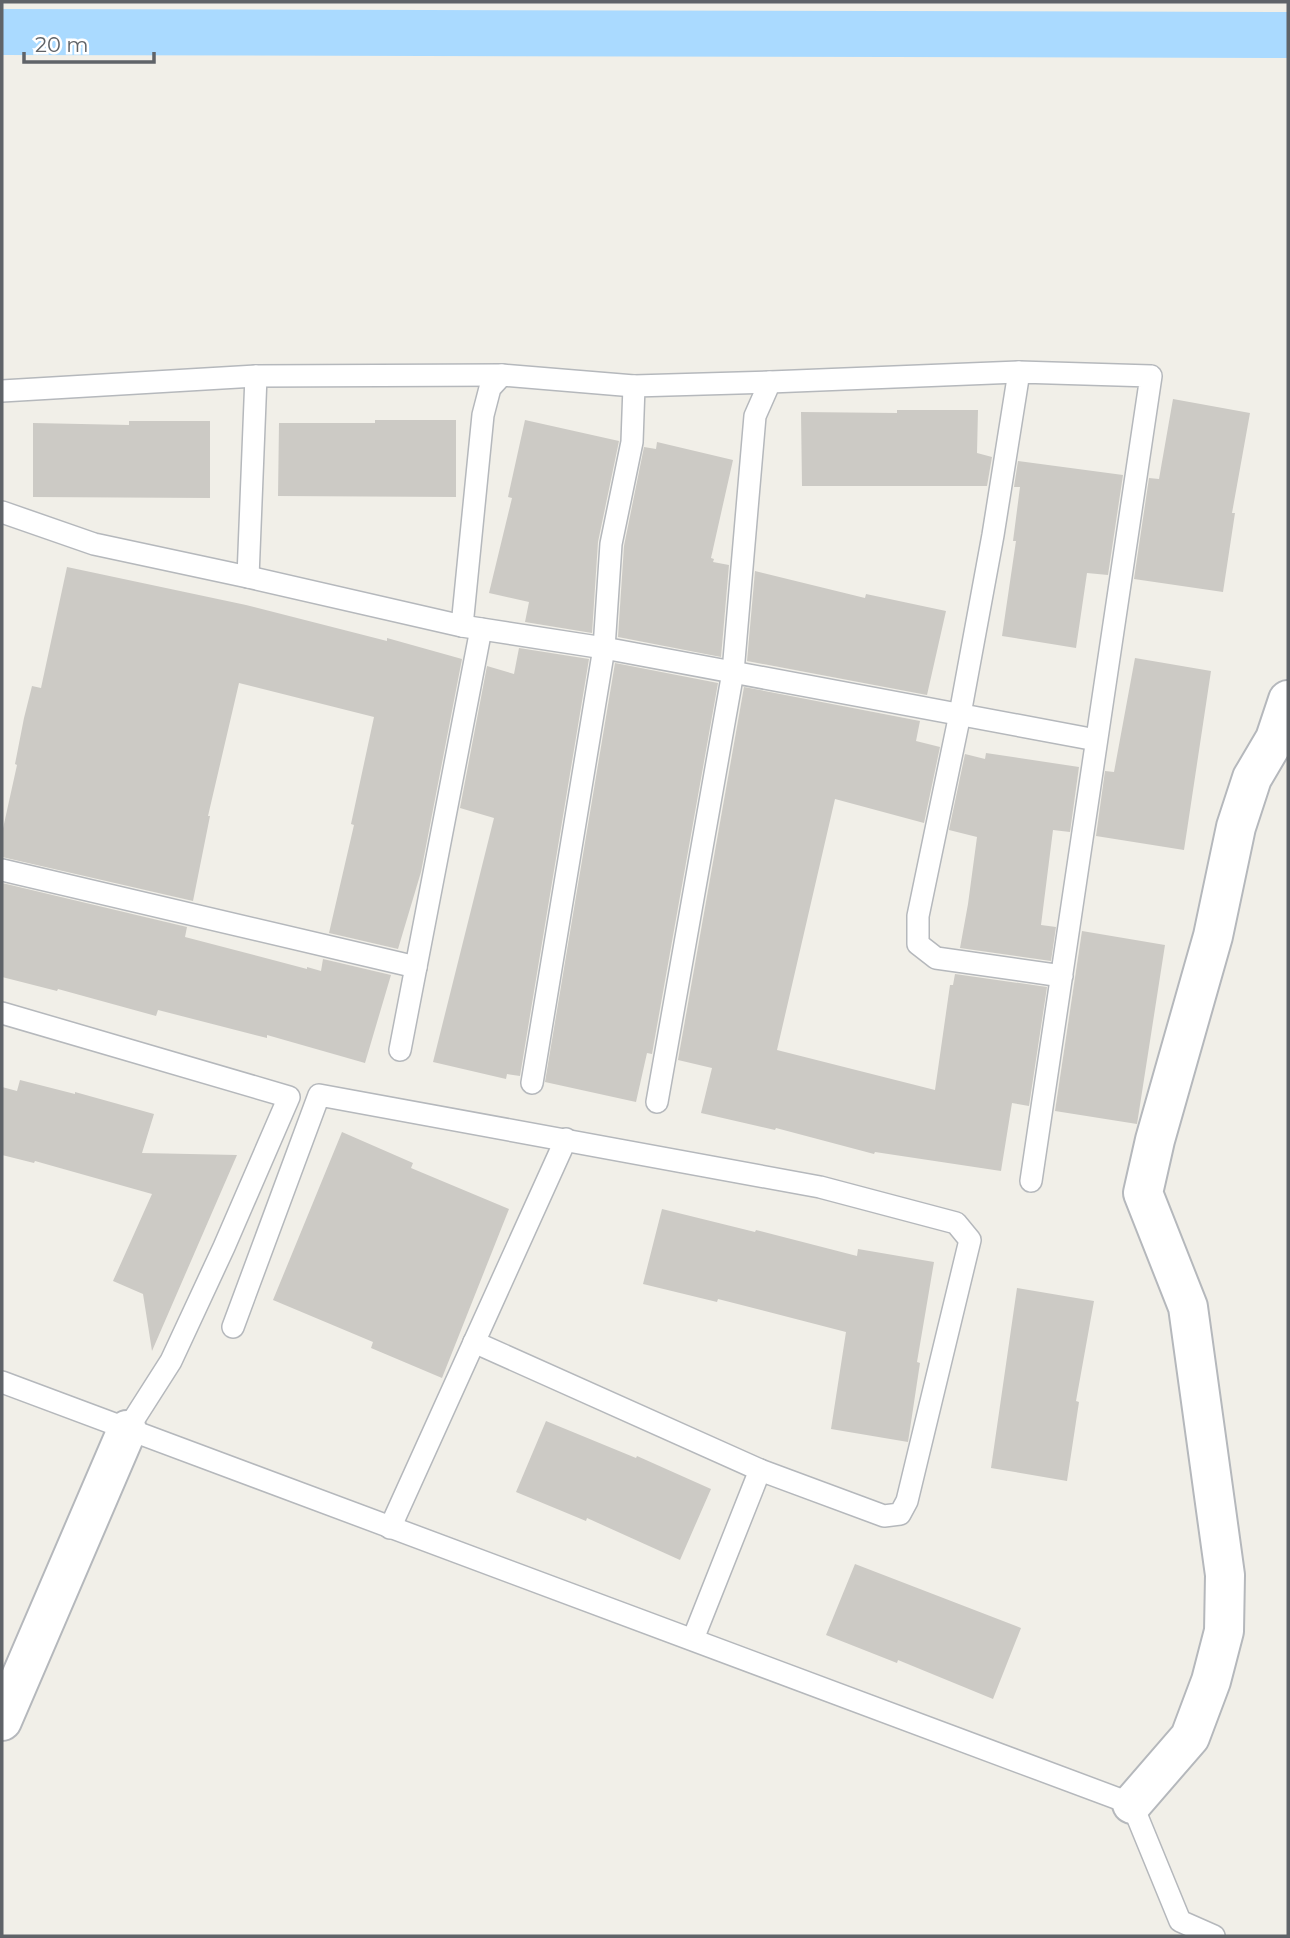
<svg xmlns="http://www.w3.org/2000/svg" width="1290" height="1938" viewBox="0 0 1290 1938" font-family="Montserrat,sans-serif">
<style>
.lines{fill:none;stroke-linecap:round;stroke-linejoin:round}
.canal{stroke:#aadaff;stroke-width:46}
.building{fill:#cccac5}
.service-casing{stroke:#b5b8bc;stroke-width:24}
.minor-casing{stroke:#b5b8bc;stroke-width:42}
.service{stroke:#fff;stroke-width:21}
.minor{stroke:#fff;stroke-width:38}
</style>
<rect width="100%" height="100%" fill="#f1efe8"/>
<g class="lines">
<polyline class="canal" points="2,32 1288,35"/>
</g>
<g class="building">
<polygon points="1173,399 1250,413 1232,513 1235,513 1223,592 1134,579 1149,478 1159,479"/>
<polygon points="897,410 978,410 977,453 992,457 987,486 802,486 801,412 897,413"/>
<polygon points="375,420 456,420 456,497 278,496 279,423 375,423"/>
<polygon points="525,420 619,441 598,542 592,633 525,622 529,602 489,593 512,498 508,497"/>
<polygon points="129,421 210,421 210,498 33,497 33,423 129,425"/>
<polygon points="657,442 733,460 711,558 714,559 713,562 729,565 721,657 618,637 624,546 644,447 656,449"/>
<polygon points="1018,461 1123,475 1108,575 1087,573 1076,648 1002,636 1016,541 1013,541 1020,487 1014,487"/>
<polygon points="67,567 246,605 387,641 387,638 462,659 421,872 398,949 329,933 354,825 351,824 374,717 239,683 208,816 210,816 193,901 2,857 2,833 17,765 15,764 24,718 32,686 41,688"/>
<polygon points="755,571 865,598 866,594 946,611 927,695 747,661"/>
<polygon points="519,648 589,659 520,1076 507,1074 506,1079 433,1062 494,818 460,808 487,666 514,674"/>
<polygon points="1135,658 1211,671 1184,850 1096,836 1105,771 1114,772"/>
<polygon points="615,663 718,683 652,1054 647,1053 636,1102 545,1082"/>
<polygon points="744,687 920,721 916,741 940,747 924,823 835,799 777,1050 935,1090 950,985 953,985 955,974 1047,987 1029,1106 1012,1103 1001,1171 875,1152 874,1154 776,1128 775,1130 701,1113 712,1068 678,1060"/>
<polygon points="986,753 1079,767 1070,832 1053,830 1041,925 1056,927 1051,961 960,948 968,904 977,837 949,830 965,754 985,759"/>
<polygon points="2,883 187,927 185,937 307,969 307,967 321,971 323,959 391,975 365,1063 267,1035 267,1038 158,1010 156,1016 58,989 57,991 2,977"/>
<polygon points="1082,931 1165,945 1137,1124 1055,1111"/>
<polygon points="20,1080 75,1094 75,1092 154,1114 142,1153 237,1155 152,1351 143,1294 113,1281 152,1194 35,1161 34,1163 2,1155 2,1087 17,1091"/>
<polygon points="342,1132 413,1163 411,1168 509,1209 442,1378 371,1348 373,1342 273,1300"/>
<polygon points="662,1209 755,1232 756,1230 857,1256 858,1249 934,1262 917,1362 920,1363 908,1442 831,1429 846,1332 718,1299 717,1302 643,1284"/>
<polygon points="1017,1288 1094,1301 1076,1401 1079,1402 1067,1481 991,1468"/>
<polygon points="546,1421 636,1458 637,1456 711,1489 680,1560 587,1518 586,1521 516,1492"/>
<polygon points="855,1564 1021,1628 993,1699 898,1660 897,1663 826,1635"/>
</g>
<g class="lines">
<defs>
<g id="service">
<polyline points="2,391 256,376"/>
<polyline points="2,512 94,544 248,577 462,626 604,648 1096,740"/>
<polyline points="248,577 256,376 502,375"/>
<polyline points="462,626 483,415 490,388 502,375 634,386"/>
<polyline points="2,870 416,967"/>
<polyline points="2,1013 289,1097 224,1247 171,1361 127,1430"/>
<polyline points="400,1050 481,629"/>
<polyline points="532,1083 604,648 611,544 632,442 634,386 770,382"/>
<polyline points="657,1102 733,672 755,416 770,382 1019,372"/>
<polyline points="1031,1181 1151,376 1019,372 993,535 960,714 918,916 918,944 936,958 1062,976"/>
<polyline points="233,1327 319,1095 820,1187 956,1223 970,1240 907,1501 900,1514 884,1516 760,1470 693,1639"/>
<polyline points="474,1342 760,1470"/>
<polyline points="2,1382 1132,1804 1180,1921 1214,1936"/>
<polyline points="390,1528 566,1139"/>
</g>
<g id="minor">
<polyline points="2,1721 127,1430"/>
<polyline points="1132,1804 1190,1737 1211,1681 1224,1631 1225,1575 1188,1307 1143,1193 1155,1140 1213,936 1236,827 1252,778 1275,739 1288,700"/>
</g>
</defs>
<use href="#service" class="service-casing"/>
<use href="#minor" class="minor-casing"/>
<use href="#service" class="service"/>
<use href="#minor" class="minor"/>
</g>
<rect width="1290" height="1938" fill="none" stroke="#5f6368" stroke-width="7"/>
<path d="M24 52v10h130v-10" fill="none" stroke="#5f6368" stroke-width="3.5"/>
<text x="35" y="52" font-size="21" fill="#5f6368" stroke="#ffffff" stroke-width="5" paint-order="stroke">20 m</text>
</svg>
